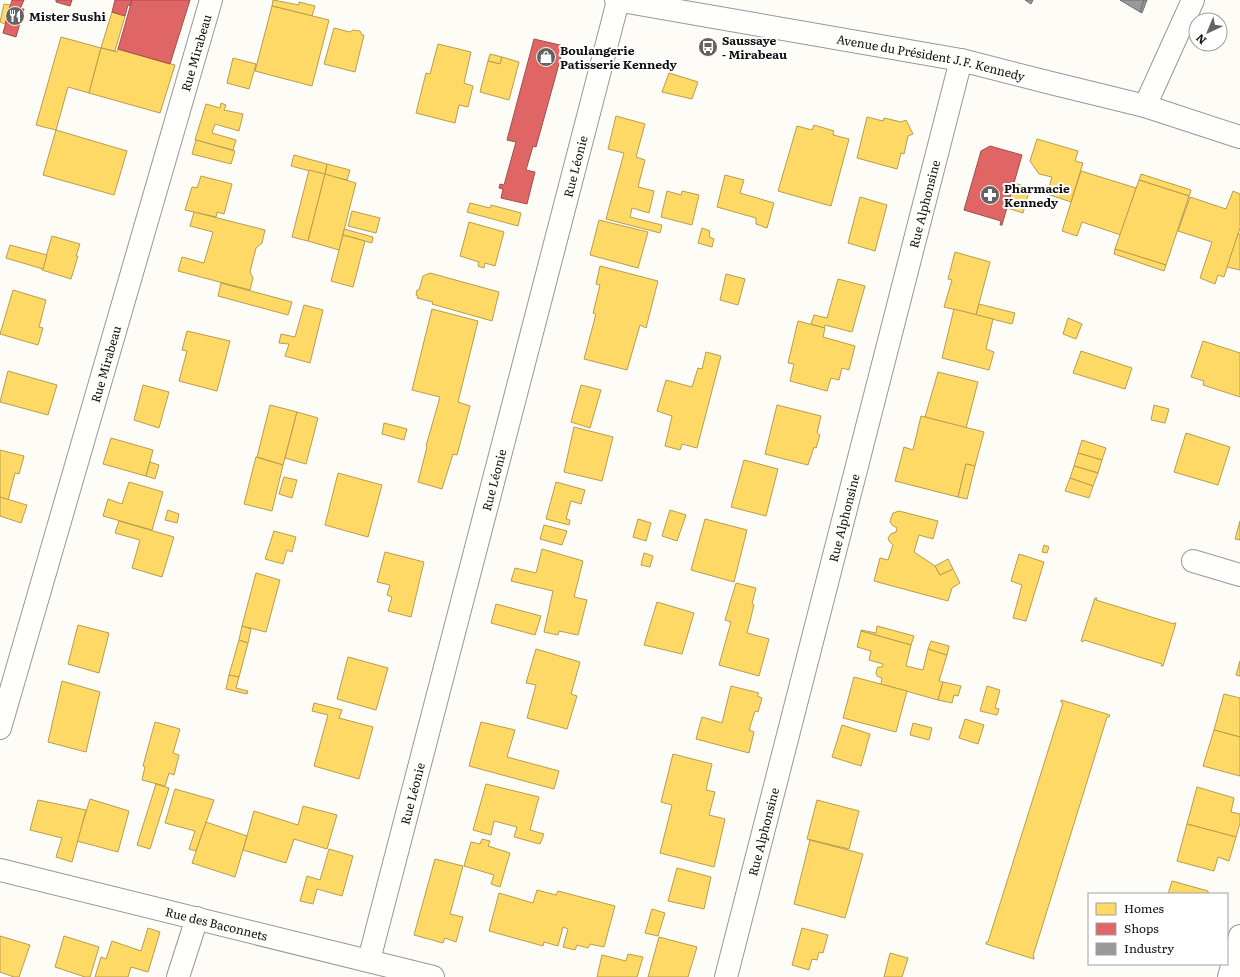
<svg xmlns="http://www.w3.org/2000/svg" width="1240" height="977" viewBox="0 0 1240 977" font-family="Literata,serif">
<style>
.homes{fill:#ffd966;stroke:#b89d4c}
.shops{fill:#e06666;stroke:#a24c4c}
.industry{fill:#999;stroke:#707070}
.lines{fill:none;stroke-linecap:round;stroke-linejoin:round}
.minor-casing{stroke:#979795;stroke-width:24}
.minor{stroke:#fffffe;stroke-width:22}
.labels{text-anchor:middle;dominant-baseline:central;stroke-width:4;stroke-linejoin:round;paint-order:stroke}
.poi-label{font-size:12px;font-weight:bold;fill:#111;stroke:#fff;text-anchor:start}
.street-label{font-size:12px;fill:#111;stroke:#fff}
</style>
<rect width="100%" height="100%" fill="#fdfcf7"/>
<g class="homes">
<polygon points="273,0 299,5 299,2 315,6 312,16 272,6"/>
<polygon points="4,4 10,5 5,24 0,22"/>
<polygon points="272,6 329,20 312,86 255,71"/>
<polygon points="112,12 125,16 115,51 101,48"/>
<polygon points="334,28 350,32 353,30 360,31 362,35 364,35 355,72 324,64"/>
<polygon points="61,37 101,48 89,93 68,87 56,130 36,125"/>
<polygon points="438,44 471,52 464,83 473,86 468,107 459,105 455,123 416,113 426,73 430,74"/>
<polygon points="101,48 117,52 118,49 175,65 160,113 89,93"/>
<polygon points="490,54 502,57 500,64 488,61"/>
<polygon points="502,57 519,62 509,100 480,92 488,61 500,64"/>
<polygon points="233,58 256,64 249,89 227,83"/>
<polygon points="669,73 698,82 692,99 662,92"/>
<polygon points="221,103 226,105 224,110 243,114 239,131 215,124 212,133 236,140 233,150 195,140 206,104 220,108"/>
<polygon points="616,116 645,124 636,157 645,160 638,187 654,191 649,213 632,208 630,217 662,225 660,233 606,219 624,153 608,149"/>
<polygon points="867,117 883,121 884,118 901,122 906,120 913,134 908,136 904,154 901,153 897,169 857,158"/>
<polygon points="814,125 834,131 833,135 849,139 831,206 778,191 797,126 812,130"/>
<polygon points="56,130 127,151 114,195 43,175"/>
<polygon points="1037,139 1078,151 1075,161 1083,163 1071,202 1047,194 1052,177 1039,174 1030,161"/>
<polygon points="196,140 235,151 231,164 192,154"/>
<polygon points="294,155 327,164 325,175 291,166"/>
<polygon points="327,164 350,170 347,180 325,175"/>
<polygon points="309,170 325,174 308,241 292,237"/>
<polygon points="1081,171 1136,188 1121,235 1082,222 1077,236 1062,231"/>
<polygon points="325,174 356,183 339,250 308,241"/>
<polygon points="1141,174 1191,190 1189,196 1139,180"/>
<polygon points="725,175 744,180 740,193 774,203 767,228 756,224 756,218 717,207"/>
<polygon points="201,176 232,184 224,214 217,212 216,217 185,210 192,187 197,188"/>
<polygon points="1139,180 1189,196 1166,265 1115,249"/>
<polygon points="1014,183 1030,188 1023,213 1007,208"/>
<polygon points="667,191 681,195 682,191 699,195 692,225 661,217"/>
<polygon points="1233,191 1240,194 1240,228 1224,277 1218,275 1215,284 1200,278 1212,242 1178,231 1190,197 1226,209"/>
<polygon points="860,197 887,205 875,251 848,243"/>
<polygon points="470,203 490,208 491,205 521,213 518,226 467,212"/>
<polygon points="352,211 380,218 376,233 348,226"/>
<polygon points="194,212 265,230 262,243 256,248 250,272 253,278 250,290 178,271 182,257 204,263 213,232 190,226"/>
<polygon points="599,220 648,232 638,268 590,255"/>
<polygon points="469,222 504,232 495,266 485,263 484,268 478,266 479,262 460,256"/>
<polygon points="702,228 710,231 709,237 714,239 712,247 698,243"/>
<polygon points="344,229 373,237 372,243 343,235"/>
<polygon points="1238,234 1240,234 1240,270 1227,267"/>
<polygon points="343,235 365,241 353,287 331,281"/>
<polygon points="52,236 80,244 76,256 78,256 71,279 42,270"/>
<polygon points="10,245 47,255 43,269 6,258"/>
<polygon points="1115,249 1166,265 1164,271 1114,254"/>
<polygon points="955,252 990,262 976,315 944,307 952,280 948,279"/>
<polygon points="600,266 658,281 646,328 640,325 627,370 584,359 596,314 593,313 600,285 596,284"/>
<polygon points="430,273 499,292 492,321 432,304 433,302 417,298 418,296 416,295 417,290 419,290 423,276"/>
<polygon points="726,274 745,279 738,305 720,300"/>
<polygon points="838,279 865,286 852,332 825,325 824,328 811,324 814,315 827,318"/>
<polygon points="221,283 292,302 288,315 218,296"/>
<polygon points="13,290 46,300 39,327 43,328 38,345 0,334"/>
<polygon points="979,304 1015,313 1012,324 976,315"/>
<polygon points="304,305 323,310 310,363 285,356 289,344 279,343 281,334 295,337"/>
<polygon points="432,309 478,321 458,402 470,406 457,455 453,454 442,489 418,482 427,447 426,446 440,397 412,390"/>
<polygon points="954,309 993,319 986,349 994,352 989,370 942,358"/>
<polygon points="1068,318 1082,324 1076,339 1063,334"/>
<polygon points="798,321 825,328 823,337 855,346 849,370 842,368 839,380 831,378 827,391 790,381 794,364 788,363"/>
<polygon points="187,331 230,341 217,391 179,381 187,351 182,350"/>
<polygon points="1203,341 1240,353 1240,397 1203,385 1204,381 1191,377"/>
<polygon points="1081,351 1132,368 1125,389 1073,373"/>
<polygon points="706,352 721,356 697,448 682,444 680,450 665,446 672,416 657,411 666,380 692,387 698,368 702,369"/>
<polygon points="8,371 57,385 48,415 0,402"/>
<polygon points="938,372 978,382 966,428 925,417"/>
<polygon points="143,385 169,392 159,428 134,420"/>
<polygon points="581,385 601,390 590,428 571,422"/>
<polygon points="270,405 297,412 283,465 257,457"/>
<polygon points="777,405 821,416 817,433 820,435 816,448 814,447 808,465 765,454"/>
<polygon points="1154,405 1169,409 1165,423 1151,420"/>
<polygon points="297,412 318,418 306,464 285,458"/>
<polygon points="921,416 984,432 975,466 966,464 958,497 895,481 904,447 913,450"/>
<polygon points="384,423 407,429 404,440 382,434"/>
<polygon points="574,427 613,437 602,481 564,472"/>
<polygon points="1186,433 1230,447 1218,485 1174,472"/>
<polygon points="111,438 153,450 146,476 103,464"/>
<polygon points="1082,440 1106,448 1102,460 1078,453"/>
<polygon points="0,450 24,456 19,474 15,473 8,500 0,497"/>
<polygon points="1078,453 1102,460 1098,473 1074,466"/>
<polygon points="256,457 283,465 272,511 244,504"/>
<polygon points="744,460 778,469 766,516 731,507"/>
<polygon points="150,462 159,465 155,479 146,476"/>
<polygon points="966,464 975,466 967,499 958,497"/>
<polygon points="1074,466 1098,473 1093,486 1070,478"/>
<polygon points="338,473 382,485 368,537 325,525"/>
<polygon points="284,477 297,480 292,498 279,494"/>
<polygon points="1070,478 1093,486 1089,498 1065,491"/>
<polygon points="129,482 163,492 152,530 103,516 108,499 122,504"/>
<polygon points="556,482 585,490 581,504 571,501 566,519 570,520 569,525 546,519"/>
<polygon points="0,497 27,505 21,523 0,516"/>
<polygon points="168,510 179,514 177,523 165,520"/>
<polygon points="670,510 686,515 677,541 662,536"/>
<polygon points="899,511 938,521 933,539 919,535 914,552 935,566 940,575 953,569 960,583 952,588 948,601 874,581 880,558 888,560 893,545 889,541 888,538 891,534 896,532 897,528 892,525 890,522 891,518 893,513"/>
<polygon points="638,519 651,523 646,541 633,537"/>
<polygon points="705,519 747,530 734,582 691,570"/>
<polygon points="119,521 174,537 162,577 132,568 140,540 115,533"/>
<polygon points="1240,521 1240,540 1235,539"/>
<polygon points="544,525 567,531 562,545 540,539"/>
<polygon points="274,531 296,537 292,552 287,550 283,564 265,559"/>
<polygon points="1044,545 1049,547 1047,553 1042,552"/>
<polygon points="542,549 583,561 574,597 587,600 578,635 559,631 558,635 544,632 553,591 511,581 515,568 536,573"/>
<polygon points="385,552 424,562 411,617 388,611 392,597 387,595 390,585 377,582"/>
<polygon points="644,553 653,556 650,567 641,565"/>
<polygon points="1019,554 1044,562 1026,621 1013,618 1022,585 1011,581"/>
<polygon points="948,559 953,569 940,575 935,566"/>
<polygon points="256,573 280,580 266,632 242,626"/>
<polygon points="736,583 756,588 752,604 754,605 747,633 769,639 759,676 719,665 731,622 725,620"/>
<polygon points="1095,598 1097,598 1096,600 1174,624 1174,623 1176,623 1163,666 1161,666 1162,664 1084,640 1083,642 1081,641"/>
<polygon points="657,602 694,613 682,654 644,645"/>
<polygon points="496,604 541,616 535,635 491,623"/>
<polygon points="78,625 109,633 99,673 68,664"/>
<polygon points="242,626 251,629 248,643 239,640"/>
<polygon points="877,626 914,636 911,645 861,631 861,630 876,633"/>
<polygon points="861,631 911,645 906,666 923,670 928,649 947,655 939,681 943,682 938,700 881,684 882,678 877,676 876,673 877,669 878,667 882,667 883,664 869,660 871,651 857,647"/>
<polygon points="239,640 248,643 239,677 229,675"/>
<polygon points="931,641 949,646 947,655 928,649"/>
<polygon points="536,649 580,662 571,694 577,696 567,729 527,718 536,685 526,683"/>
<polygon points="348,657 388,668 376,710 337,699"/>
<polygon points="1240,661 1240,676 1236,675"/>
<polygon points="229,675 239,677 236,688 248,691 247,694 226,689"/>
<polygon points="854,677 907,691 896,732 843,718"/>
<polygon points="62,681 100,692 86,752 48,742"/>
<polygon points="943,682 961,686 958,696 954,695 952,703 938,700"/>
<polygon points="731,686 759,693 757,696 762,698 758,712 755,711 749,730 754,732 749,753 696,739 702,717 722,723"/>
<polygon points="987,686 1000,690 995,708 999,709 997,715 980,711"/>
<polygon points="1224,694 1240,698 1240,737 1214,730"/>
<polygon points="1061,700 1110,715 1109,717 1107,717 1033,956 1034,957 1034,959 986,944 986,942 988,942 1063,703 1061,702"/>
<polygon points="314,703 342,710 339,718 373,727 359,779 314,766 328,715 312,711"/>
<polygon points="965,719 984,725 978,744 959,738"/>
<polygon points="155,722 180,729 173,753 179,755 174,775 169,773 165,786 142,780 145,767 143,766"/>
<polygon points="481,722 515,730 507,757 559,771 554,789 469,766"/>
<polygon points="913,723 932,728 929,740 910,735"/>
<polygon points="842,725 870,734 861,766 832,757"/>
<polygon points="1214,730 1240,737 1240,776 1203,766"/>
<polygon points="673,754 712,764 706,790 715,792 709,815 725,819 714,867 660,853 672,805 661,802"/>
<polygon points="156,784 169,788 150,849 137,845"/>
<polygon points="486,784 539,797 530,830 544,834 540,844 514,837 517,827 494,821 491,835 473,830"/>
<polygon points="1197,787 1234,798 1231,812 1240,814 1240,823 1236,837 1187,824"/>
<polygon points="175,789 214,800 196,851 189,849 195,831 165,823"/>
<polygon points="90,799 129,811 118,852 77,841"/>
<polygon points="38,800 86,810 72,862 56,857 62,838 30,830"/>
<polygon points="817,800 859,811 849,849 807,839"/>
<polygon points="303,806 337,815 327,849 294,839 286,863 243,850 254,811 298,825"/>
<polygon points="206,822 247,836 235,877 192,863"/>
<polygon points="1187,824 1236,837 1229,861 1218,857 1214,871 1177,861"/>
<polygon points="482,839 490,841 488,846 510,853 500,887 491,884 494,875 464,866 471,842 480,844"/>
<polygon points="810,840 863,854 845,918 794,904"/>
<polygon points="329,849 353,856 342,896 317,889 313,904 300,901 307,876 320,880"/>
<polygon points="435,859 463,866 450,914 463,917 456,942 445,938 443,943 414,935"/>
<polygon points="677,868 711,877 704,909 668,901"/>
<polygon points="1172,881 1208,891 1208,894 1168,894"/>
<polygon points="537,890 556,895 558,891 615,906 604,947 590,944 588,948 577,945 575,950 563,947 568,929 563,927 558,946 544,942 543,946 489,931 499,893 533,903"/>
<polygon points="652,909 665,913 658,936 645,933"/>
<polygon points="148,928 160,932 148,972 131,967 128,977 95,977 101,957 106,959 112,941 141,951"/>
<polygon points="802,928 828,935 823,953 819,952 817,960 812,959 809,970 792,965"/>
<polygon points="0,936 30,945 19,977 14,977 0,972"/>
<polygon points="64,936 99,947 90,977 85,977 55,967"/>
<polygon points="659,937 697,947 688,977 648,977"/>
<polygon points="890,953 908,958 902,977 884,977"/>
<polygon points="628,954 643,957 637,977 597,977 602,955 626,961"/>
</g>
<g class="shops">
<polygon points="12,0 24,0 20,9 24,9 16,37 3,33"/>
<polygon points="56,0 72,0 70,6 56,2"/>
<polygon points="115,0 132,0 130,6 128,5 125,16 112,12"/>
<polygon points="132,0 190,0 170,64 118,49"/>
<polygon points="534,39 564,46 536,147 533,146 526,170 535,172 527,204 501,198 503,189 499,188 500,184 504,185 516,142 507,140"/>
<polygon points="990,146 1022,155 1002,225 1000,225 1001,221 964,210 981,151"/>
</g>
<g class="industry">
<polygon points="1025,0 1033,0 1031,4"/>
<polygon points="1120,0 1144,0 1140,12"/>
<polygon points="1144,0 1147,0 1142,13 1140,12"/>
</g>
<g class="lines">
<defs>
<g id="minor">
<path id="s1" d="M 616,0 L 961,60 L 1051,83 L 1145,106 L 1240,137"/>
<polyline points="1145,106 1193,0"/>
<polyline points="1193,561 1240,575"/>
<path id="s2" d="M 0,728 L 211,0"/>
<path id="s3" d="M 0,870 L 433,977"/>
<path id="s4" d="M 369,960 L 618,1"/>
<polyline points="178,977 197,918"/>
<path id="s5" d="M 726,977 L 961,60"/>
<polyline points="1229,977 1240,936"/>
</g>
</defs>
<use href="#minor" class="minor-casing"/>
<use href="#minor" class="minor"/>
</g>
<defs>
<symbol id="restaurant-disc" viewBox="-11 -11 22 22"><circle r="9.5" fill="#646362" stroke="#fff"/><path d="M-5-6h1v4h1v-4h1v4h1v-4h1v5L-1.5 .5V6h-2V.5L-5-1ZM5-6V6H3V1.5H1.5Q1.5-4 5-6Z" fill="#fff"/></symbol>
<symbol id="bus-disc" viewBox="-11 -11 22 22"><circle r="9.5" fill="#646362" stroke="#fff"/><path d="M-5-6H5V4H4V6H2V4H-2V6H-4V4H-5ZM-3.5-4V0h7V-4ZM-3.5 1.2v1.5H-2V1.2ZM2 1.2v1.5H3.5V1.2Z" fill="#fff"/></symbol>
<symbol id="shop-disc" viewBox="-11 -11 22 22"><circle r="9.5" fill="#646362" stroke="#fff"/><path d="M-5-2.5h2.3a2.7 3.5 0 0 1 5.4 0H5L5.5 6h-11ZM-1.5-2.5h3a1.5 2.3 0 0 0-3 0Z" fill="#fff"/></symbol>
<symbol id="pharmacy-disc" viewBox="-11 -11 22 22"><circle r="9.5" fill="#646362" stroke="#fff"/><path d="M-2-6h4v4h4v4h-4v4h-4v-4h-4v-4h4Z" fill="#fff"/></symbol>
</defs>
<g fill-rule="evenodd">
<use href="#restaurant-disc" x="4" y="5" width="22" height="22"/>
<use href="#bus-disc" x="697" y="36" width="22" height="22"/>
<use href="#shop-disc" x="535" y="46" width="22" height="22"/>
<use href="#pharmacy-disc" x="979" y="184" width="22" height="22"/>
</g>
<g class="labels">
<g class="poi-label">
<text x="29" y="16">Mister Sushi</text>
<text x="722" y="40">Saussaye<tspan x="722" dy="14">- Mirabeau</tspan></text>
<text x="560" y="50">Boulangerie<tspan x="560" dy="14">Patisserie Kennedy</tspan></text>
<text x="1004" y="188">Pharmacie<tspan x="1004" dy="14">Kennedy</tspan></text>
</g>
<g class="street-label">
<text stroke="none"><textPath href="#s2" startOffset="703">Rue Mirabeau</textPath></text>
<text stroke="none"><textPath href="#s1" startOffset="320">Avenue du Président J.F. Kennedy</textPath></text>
<text stroke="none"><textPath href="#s4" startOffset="820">Rue Léonie</textPath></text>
<text stroke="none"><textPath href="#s5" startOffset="798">Rue Alphonsine</textPath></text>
<text stroke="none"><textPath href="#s2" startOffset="379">Rue Mirabeau</textPath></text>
<text stroke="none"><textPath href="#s4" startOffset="496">Rue Léonie</textPath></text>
<text stroke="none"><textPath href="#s5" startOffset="474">Rue Alphonsine</textPath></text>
<text stroke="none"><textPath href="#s4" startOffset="172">Rue Léonie</textPath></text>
<text stroke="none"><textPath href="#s5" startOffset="150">Rue Alphonsine</textPath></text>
<text stroke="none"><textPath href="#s3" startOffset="223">Rue des Baconnets</textPath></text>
</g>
</g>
<rect x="1088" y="893" width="140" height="72" fill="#ffffff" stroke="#a0a0a0"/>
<rect x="1096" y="903" width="20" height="12" fill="#ffd966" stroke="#a0a0a0"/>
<text x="1124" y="913" font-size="12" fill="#111111">Homes</text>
<rect x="1096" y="923" width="20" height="12" fill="#e06666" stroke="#a0a0a0"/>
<text x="1124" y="933" font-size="12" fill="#111111">Shops</text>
<rect x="1096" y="943" width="20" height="12" fill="#999999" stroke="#a0a0a0"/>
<text x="1124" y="953" font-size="12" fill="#111111">Industry</text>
<g transform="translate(1208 32) rotate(224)"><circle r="19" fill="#ffffff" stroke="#a0a0a0"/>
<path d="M0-3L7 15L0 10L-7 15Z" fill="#646362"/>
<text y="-6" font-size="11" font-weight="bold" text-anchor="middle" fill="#111111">N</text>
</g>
</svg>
